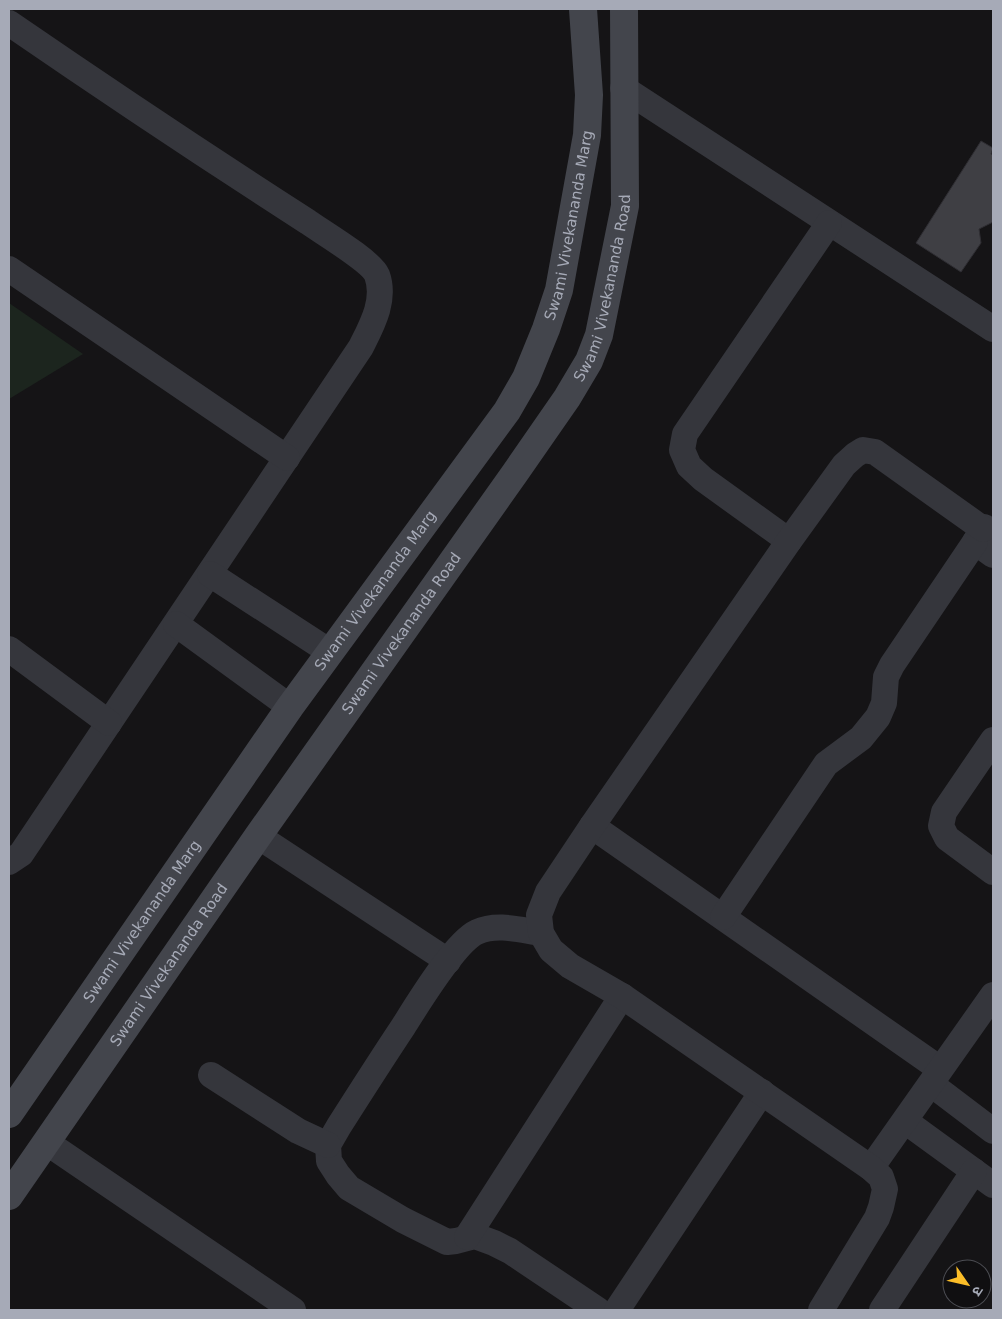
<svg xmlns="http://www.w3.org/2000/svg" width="1002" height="1319" viewBox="0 0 1002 1319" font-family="'DejaVu Sans','Noto Sans Devanagari',sans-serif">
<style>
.park{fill:#1c251e}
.building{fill:#3f3f44;stroke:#2f2e33}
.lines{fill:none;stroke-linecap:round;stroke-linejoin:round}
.street{stroke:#35363c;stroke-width:26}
.secondary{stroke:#43454c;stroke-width:28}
.labels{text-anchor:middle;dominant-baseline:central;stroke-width:4;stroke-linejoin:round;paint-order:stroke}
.street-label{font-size:15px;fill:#a6aab7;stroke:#100f11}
</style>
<rect width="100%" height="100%" fill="#151416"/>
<polygon class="park" points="9,303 83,354 9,399"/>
<polygon class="building" points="981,141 993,148 991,154 993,155 993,222 979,229 981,243 961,272 916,243"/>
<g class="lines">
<g class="street">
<path d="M 9,23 C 108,91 207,157 308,222 C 322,232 371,261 377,275 C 386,300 372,325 361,347 L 21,854 L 9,862"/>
<polyline points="623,88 993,329"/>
<polyline points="9,269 287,458"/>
<polyline points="984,527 975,542 993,555"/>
<polyline points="789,541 703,479 689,466 682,450 685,434 829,223"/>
<polyline points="210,574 330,652"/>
<polyline points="176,624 290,707"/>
<polyline points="9,649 109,723"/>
<polyline points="993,740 944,812 941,826 947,838 993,872"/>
<polyline points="592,826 940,1069"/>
<polyline points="258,836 448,961"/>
<polyline points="723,917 826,764 861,738 878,717 884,703 886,677 892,665 975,542"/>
<path d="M 541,933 C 520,930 497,923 477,932 C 455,942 417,1005 403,1027 C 381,1060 360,1093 339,1126 L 328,1145 L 329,1161 L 338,1175 L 349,1188 L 403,1220 L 447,1242 L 456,1241 L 475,1236 L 494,1243 L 510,1251 L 598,1310"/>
<polyline points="211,1075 298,1131 328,1145"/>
<polyline points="931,1084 993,1131"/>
<polyline points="905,1121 993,1185"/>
<polyline points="46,1142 293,1310"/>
<polyline points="871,1168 993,995"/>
<polyline points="467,1237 622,996"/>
<polyline points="617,1310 762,1092"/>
<polyline points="821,1310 877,1218 881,1207 885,1189 881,1177 871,1168 622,996 570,966 551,950 541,933 539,915 548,892 592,826 789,541 844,465 855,455 863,450 875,452 983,529"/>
<polyline points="882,1310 974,1171"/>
</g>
<g class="secondary">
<path id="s1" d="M 9,1114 L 290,707 L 507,411 L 526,378 L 546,329 L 559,290 L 587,135 L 589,95 L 583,9"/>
<path id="s2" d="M 9,1196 L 258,836 L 515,473 L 567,398 L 589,361 L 599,335 L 625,206 L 624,9"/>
</g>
</g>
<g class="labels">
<g class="street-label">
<text stroke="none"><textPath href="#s1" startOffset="1059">Swami Vivekananda Marg</textPath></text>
<text stroke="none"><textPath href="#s2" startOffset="1091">Swami Vivekananda Road</textPath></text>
<text stroke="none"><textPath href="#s1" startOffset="639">Swami Vivekananda Marg</textPath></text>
<text stroke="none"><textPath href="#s2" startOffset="686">Swami Vivekananda Road</textPath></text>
<text stroke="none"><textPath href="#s1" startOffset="234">Swami Vivekananda Marg</textPath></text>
<text stroke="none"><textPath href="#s2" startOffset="281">Swami Vivekananda Road</textPath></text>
</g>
</g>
<rect width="1002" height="1319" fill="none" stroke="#a6aab7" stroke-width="20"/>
<g transform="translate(967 1284) rotate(124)"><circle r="24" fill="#100f11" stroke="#4c4d53"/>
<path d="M0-4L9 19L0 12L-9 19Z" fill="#fbbd28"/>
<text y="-8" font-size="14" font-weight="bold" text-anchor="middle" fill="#a6aab7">उ</text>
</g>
</svg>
